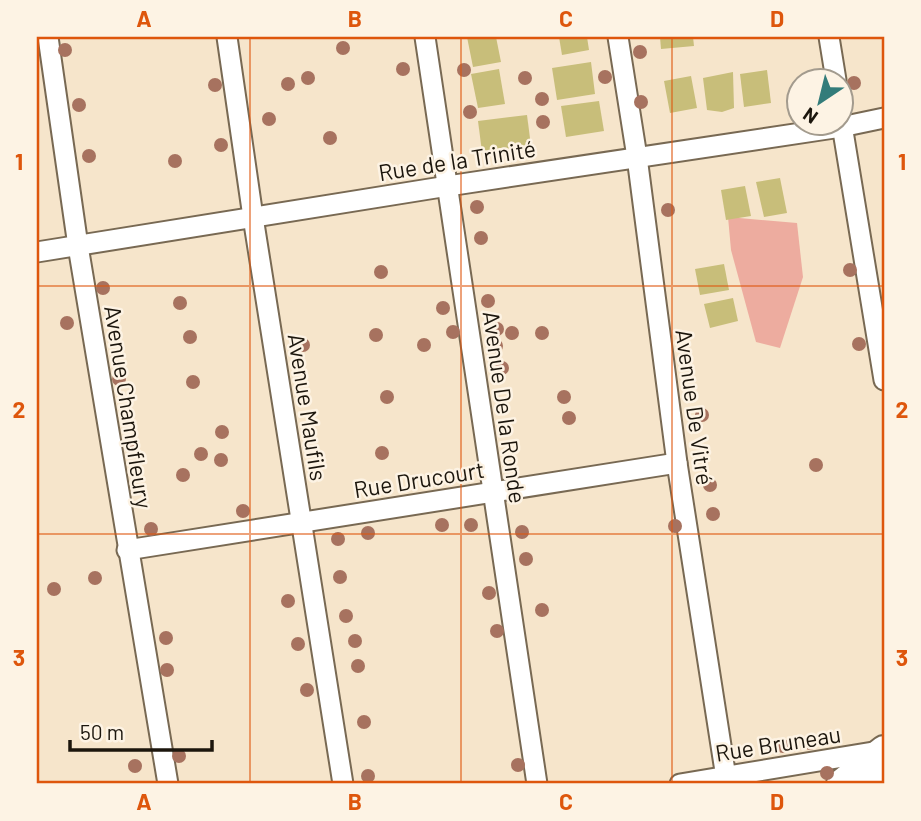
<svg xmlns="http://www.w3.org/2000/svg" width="921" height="821" viewBox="0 0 921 821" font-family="Barlow,sans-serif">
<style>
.green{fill:#edac9f}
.building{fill:#c8be7a}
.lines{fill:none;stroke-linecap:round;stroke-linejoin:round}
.street-casing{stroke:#786953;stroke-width:23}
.secondary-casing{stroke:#786953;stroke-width:32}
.street{stroke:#fff;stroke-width:19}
.secondary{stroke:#fff;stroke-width:28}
.tree{fill:#a7725f}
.grid{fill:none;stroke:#de560c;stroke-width:2;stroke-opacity:0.55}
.labels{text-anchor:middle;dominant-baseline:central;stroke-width:5;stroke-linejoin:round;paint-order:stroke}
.street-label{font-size:23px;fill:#1c160d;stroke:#fdf3e4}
.neatline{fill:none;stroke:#de560c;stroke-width:2.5}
.grid-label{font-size:23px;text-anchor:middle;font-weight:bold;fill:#de560c}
</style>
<rect width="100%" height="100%" fill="#f6e5cb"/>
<polygon class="green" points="728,217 797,223 803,277 780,348 756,342 731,250"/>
<g class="building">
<polygon points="467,37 496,37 501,62 473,67"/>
<polygon points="559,37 587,37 589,50 562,55"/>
<polygon points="660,37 693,37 694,46 661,49"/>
<polygon points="591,62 595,94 557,100 552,68"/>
<polygon points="499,69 505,104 478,108 471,74"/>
<polygon points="767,70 771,103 744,107 740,74"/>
<polygon points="733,72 734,108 722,112 707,110 703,78"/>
<polygon points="691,76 697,108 670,113 664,81"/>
<polygon points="599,101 604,131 566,137 561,106"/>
<polygon points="527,115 531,146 482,152 478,121"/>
<polygon points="780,178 787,213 764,217 756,182"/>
<polygon points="745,186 751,216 726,220 721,190"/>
<polygon points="724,264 729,290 700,295 695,269"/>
<polygon points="733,298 738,321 710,328 704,304"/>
</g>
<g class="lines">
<defs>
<g id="street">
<polyline points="48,37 78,246 168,784"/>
<polyline points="227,37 253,217 343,784"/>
<polyline points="425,37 537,784"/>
<polyline points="618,37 637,157 677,463 727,784"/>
<polyline points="829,37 836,80"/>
<polyline points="841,119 884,380"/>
<polyline points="37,252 448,186 841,127 884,118"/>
<polyline points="127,550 677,463"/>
<polyline points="680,784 879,751"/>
</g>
<g id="secondary">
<polyline points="841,784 884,750"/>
<polyline points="875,784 884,777"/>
</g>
</defs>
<use href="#street" class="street-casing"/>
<use href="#secondary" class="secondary-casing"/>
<use href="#street" class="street"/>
<use href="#secondary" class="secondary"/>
</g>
<g class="tree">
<circle cx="343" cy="48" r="7"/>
<circle cx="65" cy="50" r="7"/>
<circle cx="640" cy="52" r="7"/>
<circle cx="403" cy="69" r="7"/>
<circle cx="464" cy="70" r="7"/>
<circle cx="605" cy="77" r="7"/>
<circle cx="308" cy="78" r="7"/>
<circle cx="525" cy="78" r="7"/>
<circle cx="854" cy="83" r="7"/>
<circle cx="288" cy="84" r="7"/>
<circle cx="215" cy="85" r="7"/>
<circle cx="542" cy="99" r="7"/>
<circle cx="641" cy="102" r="7"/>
<circle cx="79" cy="105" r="7"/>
<circle cx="470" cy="112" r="7"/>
<circle cx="269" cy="119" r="7"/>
<circle cx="543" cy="122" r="7"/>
<circle cx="330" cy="138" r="7"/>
<circle cx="221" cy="145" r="7"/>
<circle cx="89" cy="156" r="7"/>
<circle cx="175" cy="161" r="7"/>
<circle cx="477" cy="207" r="7"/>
<circle cx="668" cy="210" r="7"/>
<circle cx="481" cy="238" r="7"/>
<circle cx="850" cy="270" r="7"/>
<circle cx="381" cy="272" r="7"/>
<circle cx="103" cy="288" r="7"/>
<circle cx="488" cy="301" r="7"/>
<circle cx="180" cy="303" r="7"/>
<circle cx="443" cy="308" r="7"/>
<circle cx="67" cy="323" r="7"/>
<circle cx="497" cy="329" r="7"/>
<circle cx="453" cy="332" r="7"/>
<circle cx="512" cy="333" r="7"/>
<circle cx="542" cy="333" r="7"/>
<circle cx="376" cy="335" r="7"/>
<circle cx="190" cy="337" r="7"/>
<circle cx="859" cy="344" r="7"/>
<circle cx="303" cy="345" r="7"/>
<circle cx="424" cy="345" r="7"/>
<circle cx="496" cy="346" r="7"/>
<circle cx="502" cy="368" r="7"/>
<circle cx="119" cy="379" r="7"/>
<circle cx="193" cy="382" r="7"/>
<circle cx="387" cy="397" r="7"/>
<circle cx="564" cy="397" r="7"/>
<circle cx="702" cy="415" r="7"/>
<circle cx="569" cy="418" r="7"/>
<circle cx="222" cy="432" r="7"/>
<circle cx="131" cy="445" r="7"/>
<circle cx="382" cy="453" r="7"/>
<circle cx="201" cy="454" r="7"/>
<circle cx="221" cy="460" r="7"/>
<circle cx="816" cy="465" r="7"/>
<circle cx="183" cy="475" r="7"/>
<circle cx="710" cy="485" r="7"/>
<circle cx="243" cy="511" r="7"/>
<circle cx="713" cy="514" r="7"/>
<circle cx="442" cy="525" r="7"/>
<circle cx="471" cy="525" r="7"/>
<circle cx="675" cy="526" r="7"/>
<circle cx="151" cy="529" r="7"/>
<circle cx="522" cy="532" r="7"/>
<circle cx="368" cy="533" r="7"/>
<circle cx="338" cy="539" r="7"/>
<circle cx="526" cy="559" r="7"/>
<circle cx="340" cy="577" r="7"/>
<circle cx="95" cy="578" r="7"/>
<circle cx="54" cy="589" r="7"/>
<circle cx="489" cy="593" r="7"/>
<circle cx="288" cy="601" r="7"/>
<circle cx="542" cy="610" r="7"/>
<circle cx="346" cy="616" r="7"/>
<circle cx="497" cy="631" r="7"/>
<circle cx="166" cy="638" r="7"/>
<circle cx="355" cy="641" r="7"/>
<circle cx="298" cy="644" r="7"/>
<circle cx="358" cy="666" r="7"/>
<circle cx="167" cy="670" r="7"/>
<circle cx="307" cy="690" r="7"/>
<circle cx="364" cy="722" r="7"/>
<circle cx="810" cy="743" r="7"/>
<circle cx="783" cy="746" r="7"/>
<circle cx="179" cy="756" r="7"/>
<circle cx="518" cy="765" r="7"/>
<circle cx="135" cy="766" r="7"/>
<circle cx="827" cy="773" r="7"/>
<circle cx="368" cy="776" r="7"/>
</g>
<path class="grid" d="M 250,37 L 250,784M 461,37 L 461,784M 672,37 L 672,784M 37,286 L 884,286M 37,534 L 884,534"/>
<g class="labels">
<g class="street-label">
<text transform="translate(457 160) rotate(-9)">Rue de la Trinité</text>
<text transform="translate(129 407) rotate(81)">Avenue Champfleury</text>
<text transform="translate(308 407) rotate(81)">Avenue Maufils</text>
<text transform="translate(505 407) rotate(82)">Avenue De la Ronde</text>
<text transform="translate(695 407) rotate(82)">Avenue De Vitré</text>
<text transform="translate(419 479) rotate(-9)">Rue Drucourt</text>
<text transform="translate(778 743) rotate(-9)">Rue Bruneau</text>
</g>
</g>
<rect width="921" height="821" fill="none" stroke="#fdf3e4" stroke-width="77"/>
<g transform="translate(820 102) rotate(215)"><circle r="33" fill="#fdf3e4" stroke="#a39b8e" stroke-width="2"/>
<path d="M0-5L12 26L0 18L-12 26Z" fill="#337c7a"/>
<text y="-10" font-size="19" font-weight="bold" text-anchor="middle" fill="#1c160d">N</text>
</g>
<path d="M70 740v10h142v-10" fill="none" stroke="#1c160d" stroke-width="3.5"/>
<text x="80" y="740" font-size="21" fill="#1c160d" stroke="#fdf3e4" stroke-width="5" paint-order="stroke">50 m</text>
<rect x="38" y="38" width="845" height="744" class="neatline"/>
<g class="grid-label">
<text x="144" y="27">A</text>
<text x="355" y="27">B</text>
<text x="566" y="27">C</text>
<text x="777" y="27">D</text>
<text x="19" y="170">1</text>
<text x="902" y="170">1</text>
<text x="19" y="418">2</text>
<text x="902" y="418">2</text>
<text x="19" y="666">3</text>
<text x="902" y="666">3</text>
<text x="144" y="810">A</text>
<text x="355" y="810">B</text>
<text x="566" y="810">C</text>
<text x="777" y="810">D</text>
</g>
</svg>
